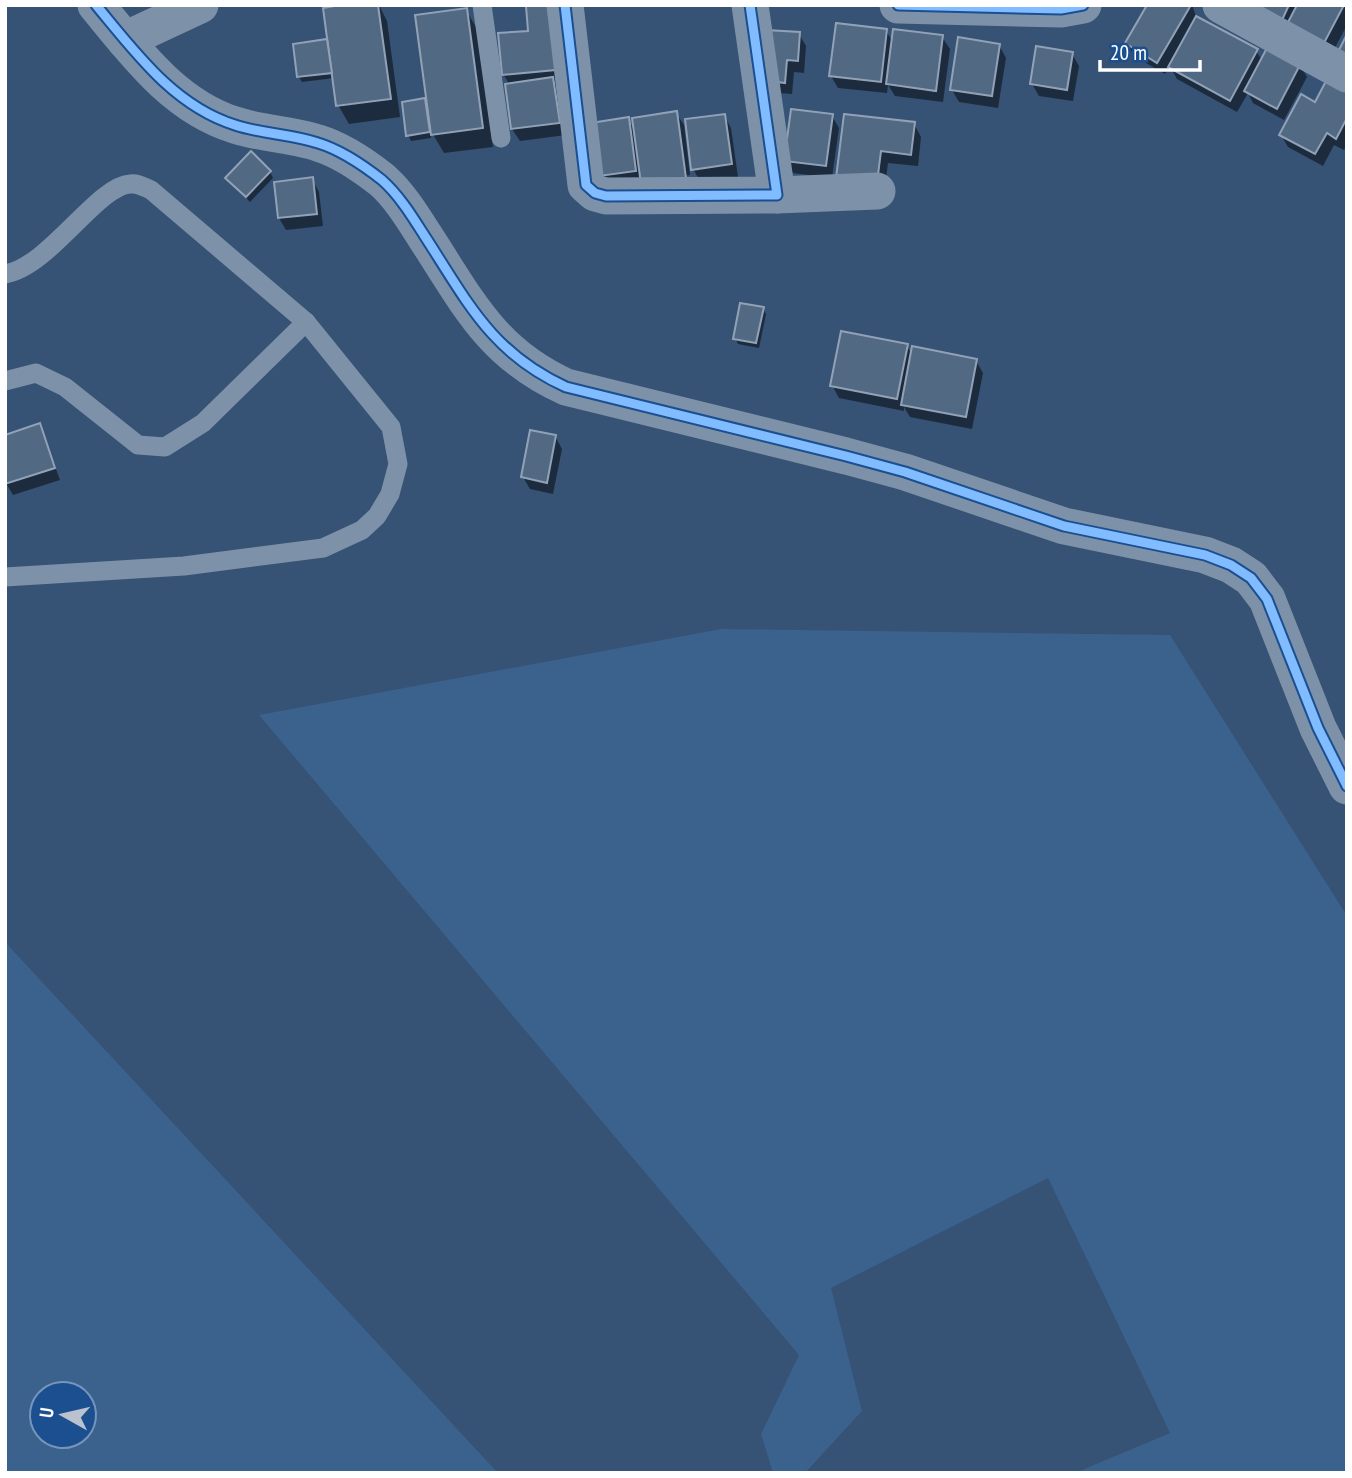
<svg xmlns="http://www.w3.org/2000/svg" width="1352" height="1478" viewBox="0 0 1352 1478" font-family="'PT Sans Narrow',sans-serif">
<style>
.water{fill:#3b618d;fill-rule:evenodd}
.shadow{fill:#0007}
.building{fill:#526984;stroke:#92a2b6;stroke-width:2}
.lines{fill:none;stroke-linecap:round;stroke-linejoin:round}
.lane{stroke:#7d92a8;stroke-width:19}
.street{stroke:#7d92a8;stroke-width:37}
.cycleway-casing{stroke:#1b4f8f;stroke-width:13}
.cycleway{stroke:#80bcff;stroke-width:9}
</style>
<rect width="100%" height="100%" fill="#365274"/>
<g class="water">
<polygon points="721,629 1170,635 1347,916 1347,1473 1075,1473 1170,1433 1048,1178 831,1288 862,1411 805,1473 773,1473 761,1434 799,1355 259,715"/>
<path d="M 5,942 L 498,1473 L 5,1473 ZM 42,1394 L 84,1394 L 84,1436 L 42,1436 Z"/>
</g>
<g class="shadow">
<polygon points="352,5 379,5 387,21 400,117 349,124 338,105 334,78 302,82 299,77 295,45 329,41"/>
<polygon points="1149,5 1192,5 1197,19 1256,51 1262,60 1300,65 1307,77 1284,120 1253,103 1248,93 1237,112 1177,79 1170,66 1165,74 1134,56 1127,43"/>
<polygon points="1239,5 1347,5 1347,25 1330,57"/>
<polygon points="466,10 477,29 493,147 444,153 431,131 431,138 411,141 408,135 424,100 430,110"/>
<polygon points="886,31 893,42 942,37 950,49 943,102 895,96 888,85 887,93 838,88 831,76"/>
<polygon points="530,33 572,81 555,83 560,91 566,135 520,141 512,129 510,85 503,74"/>
<polygon points="799,34 806,46 804,73 794,72 792,94 779,93 771,81"/>
<polygon points="999,45 1006,58 998,108 959,102 952,90"/>
<polygon points="1072,54 1079,66 1073,101 1039,96 1032,84"/>
<polygon points="1347,93 1347,144 1344,150 1334,145 1323,166 1288,147 1281,135 1316,104"/>
<polygon points="676,113 684,125 690,175 645,182 692,190 594,177 628,119 636,133"/>
<polygon points="724,115 731,128 738,177 700,181 693,169"/>
<polygon points="832,116 839,128 832,178 793,173 786,161"/>
<polygon points="914,124 921,137 918,166 888,163 884,194 838,177"/>
<polygon points="270,172 273,178 250,202 227,178"/>
<polygon points="312,179 319,192 323,226 286,230 279,218"/>
<polygon points="763,309 766,314 759,348 738,344 735,338"/>
<polygon points="907,346 912,355 976,361 983,373 972,429 910,417 904,407 904,411 839,398 832,385"/>
<polygon points="40,425 60,480 13,495 6,483"/>
<polygon points="555,436 562,449 553,494 530,489 523,477"/>
</g>
<g class="building">
<polygon points="340,5 378,5 391,99 336,106 323,8"/>
<polygon points="561,5 566,69 502,75 498,33 528,31 526,6"/>
<polygon points="1147,5 1191,5 1157,63 1125,43"/>
<polygon points="1254,5 1289,5 1282,20"/>
<polygon points="1297,5 1344,5 1323,45 1286,26"/>
<polygon points="467,8 483,128 431,135 415,15"/>
<polygon points="1196,16 1258,49 1230,101 1168,67"/>
<polygon points="836,23 887,29 881,82 829,76"/>
<polygon points="893,29 943,35 936,91 886,84"/>
<polygon points="766,30 800,32 798,61 787,60 785,83 770,81"/>
<polygon points="1347,34 1347,57 1338,52"/>
<polygon points="958,37 1000,44 992,96 950,90"/>
<polygon points="327,39 332,73 297,77 293,44"/>
<polygon points="1036,46 1073,52 1067,90 1030,84"/>
<polygon points="1268,46 1301,63 1277,109 1244,91"/>
<polygon points="553,77 560,123 511,129 505,84"/>
<polygon points="1326,81 1347,91 1347,118 1336,139 1327,133 1315,154 1279,135 1301,94 1315,102"/>
<polygon points="425,98 430,132 406,136 402,102"/>
<polygon points="791,109 833,114 826,166 784,161"/>
<polygon points="677,111 686,178 641,184 632,118"/>
<polygon points="725,114 732,164 691,170 685,119"/>
<polygon points="844,114 915,122 911,155 881,151 877,183 836,178"/>
<polygon points="629,117 636,171 592,177 584,124"/>
<polygon points="251,151 271,171 246,197 225,178"/>
<polygon points="313,177 317,214 278,218 274,182"/>
<polygon points="740,303 764,307 756,343 733,339"/>
<polygon points="841,331 908,344 897,399 830,386"/>
<polygon points="912,346 977,359 966,417 901,405"/>
<polygon points="40,423 55,468 5,484 5,435"/>
<polygon points="530,430 556,435 547,483 521,477"/>
</g>
<g class="lines">
<g class="lane">
<polyline points="482,5 501,138"/>
<path d="M 5,274 C 49,267 97,186 130,184 C 138,183 144,187 151,190 L 306,322 L 391,427 L 398,464 L 390,494 L 377,516 L 362,530 L 323,548 L 184,566 L 5,577"/>
<polyline points="5,381 36,373 65,387 138,445 165,447 203,423 306,322"/>
</g>
<g class="street">
<path d="M 96,5 C 135,52 174,106 235,125 C 262,134 291,134 318,143 C 341,150 363,165 382,180 C 399,195 412,216 424,235 C 467,301 491,353 566,387 L 846,456 L 905,472 L 1064,526 L 1205,555 L 1231,565 L 1251,578 L 1267,599 L 1318,728 L 1347,786"/>
<polyline points="565,5 586,185 595,193 606,196 777,195 750,5"/>
<polyline points="898,5 1061,9 1083,5"/>
<polyline points="1221,5 1347,74"/>
<polyline points="125,40 200,5"/>
<polyline points="777,195 877,191"/>
</g>
<defs>
<g id="cycleway">
<path d="M 96,5 C 135,52 174,106 235,125 C 262,134 291,134 318,143 C 341,150 363,165 382,180 C 399,195 412,216 424,235 C 467,301 491,353 566,387 L 846,456 L 905,472 L 1064,526 L 1205,555 L 1231,565 L 1251,578 L 1267,599 L 1318,728 L 1347,786"/>
<polyline points="565,5 586,185 595,193 606,196 777,195 750,5"/>
<polyline points="898,5 1061,9 1083,5"/>
</g>
</defs>
<use href="#cycleway" class="cycleway-casing"/>
<use href="#cycleway" class="cycleway"/>
</g>
<rect width="1352" height="1478" fill="none" stroke="#ffffff" stroke-width="14"/>
<g transform="translate(63 1415) rotate(278)"><circle r="33" fill="#1b4f8f" stroke="#7695bc" stroke-width="2"/>
<path d="M0-5L12 26L0 18L-12 26Z" fill="#b9c2ce"/>
<text y="-10" font-size="19" font-weight="bold" text-anchor="middle" fill="#ffffff">U</text>
</g>
<path d="M1100 60v10h100v-10" fill="none" stroke="#ffffff" stroke-width="3.5"/>
<text x="1110" y="60" font-size="21" fill="#ffffff" stroke="#1b4f8f" stroke-width="5" paint-order="stroke">20 m</text>
</svg>
